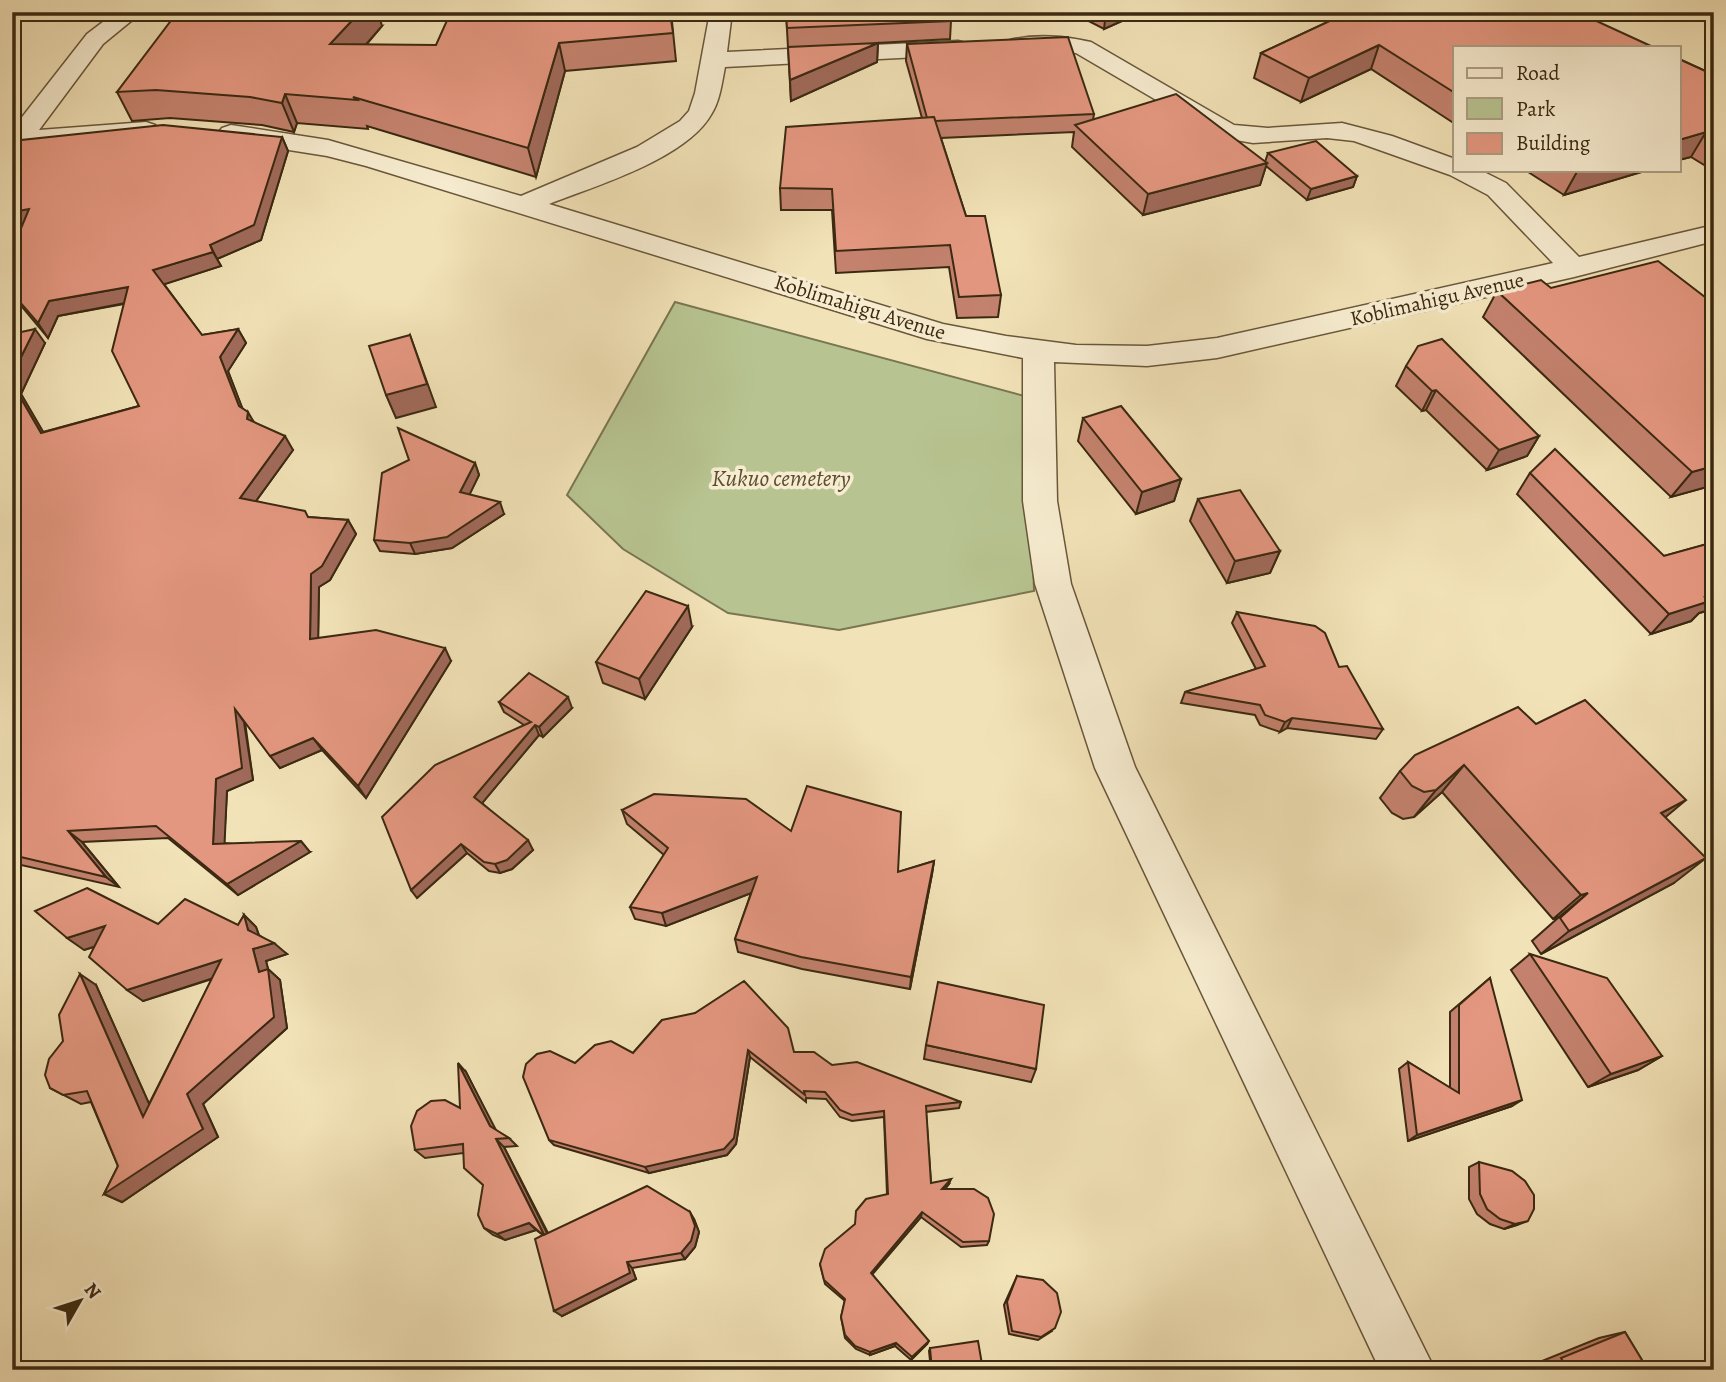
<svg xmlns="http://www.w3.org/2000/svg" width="1726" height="1382" viewBox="0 0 1726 1382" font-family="Alegreya,serif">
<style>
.green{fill:#b7c491;stroke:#797651;stroke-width:2}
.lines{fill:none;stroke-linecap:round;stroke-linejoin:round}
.minor-casing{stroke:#69573a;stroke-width:3}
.minor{fill:#f7ecd0;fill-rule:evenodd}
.wall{fill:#c4826e;stroke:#3b2911;stroke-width:2}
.shaded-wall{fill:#a06a5a;stroke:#3b2911;stroke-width:2}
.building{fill:#e49780;stroke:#3b2911;stroke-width:2}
.labels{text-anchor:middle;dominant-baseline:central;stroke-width:7;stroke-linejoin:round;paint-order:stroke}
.far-street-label{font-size:21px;fill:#3b2911;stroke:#f7ecd0}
.park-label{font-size:24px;font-style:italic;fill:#5a5031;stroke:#f7ecd0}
</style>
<rect width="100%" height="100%" fill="#f2e2b7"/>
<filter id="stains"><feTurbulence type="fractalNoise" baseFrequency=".00286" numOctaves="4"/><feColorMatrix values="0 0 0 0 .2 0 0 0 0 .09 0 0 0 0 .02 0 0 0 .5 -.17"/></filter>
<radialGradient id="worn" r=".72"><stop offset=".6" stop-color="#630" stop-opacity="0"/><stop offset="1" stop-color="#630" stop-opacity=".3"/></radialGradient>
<polygon class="green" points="675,302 1028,397 1034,591 839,630 728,613 623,549 567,495"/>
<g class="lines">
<defs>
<g id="minor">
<polygon points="116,12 142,12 103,44 39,130 146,122 155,125 159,130 155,135 12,147 12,130 87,34"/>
<path d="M 710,12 L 732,12 L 727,52 L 958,41 L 966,43 L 970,48 L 966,53 L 958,55 L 725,67 C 722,82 720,100 712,113 C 687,159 595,186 549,204 L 943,324 L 1006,336 L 1076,345 L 1147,346 L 1217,338 L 1553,263 L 1488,195 L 1450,175 L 1354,141 L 1327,138 L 1253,143 L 1230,139 L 1216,135 L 1076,53 L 1010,50 L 1006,45 L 1010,40 C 1035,34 1066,36 1091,42 L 1234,125 L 1268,128 L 1342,123 L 1392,136 L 1455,159 L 1455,170 L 1480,170 L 1506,183 L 1579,257 L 1714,225 L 1714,241 L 1574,277 L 1217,358 L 1147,366 L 1054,362 L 1057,501 L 1071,584 L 1135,767 L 1435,1370 L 1380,1370 L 1095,768 L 1035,584 L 1023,501 L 1023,358 L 927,339 L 366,166 L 327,156 L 231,141 L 222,138 L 218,133 L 222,128 L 231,125 L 328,140 L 521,196 L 637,147 L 680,121 L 689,111 L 695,93 Z"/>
</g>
</defs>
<use href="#minor" class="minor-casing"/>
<use href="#minor" class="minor"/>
</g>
<g class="wall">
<polygon points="539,12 671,12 676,61 565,71 536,177 367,126 368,129 297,123 294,132 262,125 170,118 132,121 117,92 382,26 366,45 436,45 540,17"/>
<polygon points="786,12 951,21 950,39 878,43 877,62 791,101"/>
<polygon points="1071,12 1142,12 1104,29"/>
<polygon points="1318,12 1577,12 1455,47 1455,124 1371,69 1301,102 1254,78 1261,53 1334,19"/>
<polygon points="907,44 1094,114 1093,120 1265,162 1268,153 1357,176 1353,187 1307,200 1266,166 1260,185 1143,215 1072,147 1074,132 941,138 966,216 1001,295 998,317 957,318 949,267 836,273 832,210 781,210 780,188 922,118 906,61"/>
<polygon points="1679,59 1714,75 1714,171 1691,157 1679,160"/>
<polygon points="282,137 288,151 261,240 217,259 221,266 164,284 202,335 238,329 246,343 228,371 242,408 254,422 293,450 256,501 308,517 348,520 356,534 330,580 319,587 318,638 451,661 366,798 322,750 280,768 245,722 253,780 227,791 224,843 310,852 238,895 168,838 82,842 119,887 12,863 12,334 45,343 21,394 43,432 139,406 124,304 58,316 48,338 12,295 12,250 22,227 12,228 12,141"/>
<polygon points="1525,170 1648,170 1564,195"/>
<polygon points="1497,291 1714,485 1671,497 1483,317"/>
<polygon points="1406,366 1539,436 1527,456 1487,470 1426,410 1422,411 1396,386"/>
<polygon points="1083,418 1181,479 1174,501 1136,514 1078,441"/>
<polygon points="475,463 479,475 469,495 504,514 452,548 415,554 380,551 374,540"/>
<polygon points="1530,473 1664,556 1714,542 1714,609 1699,613 1691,621 1651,634 1517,494"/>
<polygon points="1198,499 1280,551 1270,573 1227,583 1190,521"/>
<polygon points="1237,612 1383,729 1376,739 1287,728 1280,732 1260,725 1255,715 1181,703 1185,692 1256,669 1232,623"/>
<polygon points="692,627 645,699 603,683 596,662"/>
<polygon points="499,702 572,708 543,737 539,735 482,803 533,850 512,869 500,873 489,871 467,853 417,898 524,725 504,712"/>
<polygon points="1536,724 1665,817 1674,883 1541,954 1532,941 1559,917 1553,919 1442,792 1414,817 1403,819 1392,813 1380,798 1400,771"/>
<polygon points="622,810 791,831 898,872 934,861 932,874 910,989 802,969 738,952 735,939 751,893 666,926 635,919 630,907 664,855 627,824"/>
<polygon points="244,915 256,927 259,935 287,954 266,961 268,969 280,980 287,1028 203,1104 218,1137 122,1202 104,1194 118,1166 91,1102 81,1104 50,1088 63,1041 96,985 149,1104 212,979 143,1001 94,947 84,950 158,924 238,925"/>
<polygon points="1530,954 1662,1056 1638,1070 1588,1087 1511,970"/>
<polygon points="1490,978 1512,1106 1408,1141 1399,1069 1408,1062 1450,1088 1450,1012"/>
<polygon points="662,1020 794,1052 832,1065 961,1102 959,1108 926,1112 931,1183 949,1184 945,1189 989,1241 987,1245 961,1247 921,1217 872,1274 927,1344 911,1360 895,1346 870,1355 856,1349 845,1338 841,1317 845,1301 825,1284 820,1264 887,1194 884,1117 852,1121 840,1117 826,1099 806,1098 806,1102 750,1057 736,1144 727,1155 649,1173 554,1145 549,1140 575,1063 633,1053"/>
<polygon points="926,1045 1036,1069 1031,1082 924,1059"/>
<polygon points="466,1072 495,1130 509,1138 517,1146 504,1147 548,1233 694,1219 699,1232 695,1247 685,1259 632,1268 636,1279 562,1316 543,1235 536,1230 505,1240 493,1235 484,1228 483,1185 463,1153 425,1158 415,1150 460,1108"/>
<polygon points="1479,1162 1517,1225 1504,1229 1490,1224 1477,1214 1469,1199 1469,1167"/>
<polygon points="1017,1276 1052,1331 1038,1340 1009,1334 1004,1305"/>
<polygon points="1625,1332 1648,1370 1541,1370 1537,1363 1599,1338"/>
<polygon points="930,1348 983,1370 931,1370 929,1351"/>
</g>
<g class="shaded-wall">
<polygon points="360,12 378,12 382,26 341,73 330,44"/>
<polygon points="1106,12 1142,12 1104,29"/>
<polygon points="559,43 565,71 536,177 528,148"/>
<polygon points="878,43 877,62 791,101 790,80"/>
<polygon points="1379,45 1371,69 1301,102 1309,78"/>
<polygon points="285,94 297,123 294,132 282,103"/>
<polygon points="1706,132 1691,157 1679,160 1679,140"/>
<polygon points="282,137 288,151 261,240 217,259 210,245"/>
<polygon points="1267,163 1260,185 1143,215 1148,194"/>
<polygon points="1578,170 1648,170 1564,195"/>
<polygon points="1357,176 1353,187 1307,200 1311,189"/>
<polygon points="29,209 38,223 12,228 12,212"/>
<polygon points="213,252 221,266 162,285 153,270"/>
<polygon points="128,287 136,301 58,316 48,338 38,323 49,301"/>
<polygon points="35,329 45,343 21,394 52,447 41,433 12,383 12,375"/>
<polygon points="238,329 246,343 228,371 247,420 239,406 220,357"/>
<polygon points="410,335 436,407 396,418 386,395"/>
<polygon points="1436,390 1426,410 1422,411 1432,391"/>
<polygon points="248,412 256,426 247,419"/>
<polygon points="285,436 293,450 248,512 240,498"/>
<polygon points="1539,436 1527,456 1487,470 1499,450"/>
<polygon points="475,463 479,475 465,504 460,492"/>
<polygon points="1714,466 1714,485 1671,497 1692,472"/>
<polygon points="1181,479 1174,501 1136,514 1142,492"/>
<polygon points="500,502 504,514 452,548 415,554 410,543"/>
<polygon points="348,520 356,534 330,580 319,587 318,652 310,639 311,574"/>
<polygon points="1280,551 1270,573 1227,583 1235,561"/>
<polygon points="1714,594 1714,609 1699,613 1691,621 1651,634 1669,614 1705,597"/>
<polygon points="688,606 692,627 645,699 639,679"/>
<polygon points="445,648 451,661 366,798 358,786"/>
<polygon points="568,697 572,708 543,737 539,727"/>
<polygon points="235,709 244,722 253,780 227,791 224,855 213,844 216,779"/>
<polygon points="1292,718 1287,728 1280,732 1285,722"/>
<polygon points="535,725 539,735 479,807 474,797"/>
<polygon points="313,738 322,750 280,768 270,756"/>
<polygon points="1464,765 1442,792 1414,817 1436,790"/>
<polygon points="1686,800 1655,826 1661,813"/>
<polygon points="68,831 82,842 119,887 106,877"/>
<polygon points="528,840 533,850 512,869 500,873 495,864"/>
<polygon points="301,841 310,852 238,895 227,884"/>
<polygon points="461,844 467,853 417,898 411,890"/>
<polygon points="1706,858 1674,883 1541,954 1569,931"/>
<polygon points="934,861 932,874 910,989 911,977"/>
<polygon points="757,877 759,890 666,926 662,913"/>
<polygon points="1588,893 1559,917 1553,919 1581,895"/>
<polygon points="244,915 256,927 261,942 248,930"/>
<polygon points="105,926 121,938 84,950 67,938"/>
<polygon points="274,943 287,954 266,961 268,969 280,980 287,1028 203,1104 218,1137 122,1202 104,1194 187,1094 259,972 253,949"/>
<polygon points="221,960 235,971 143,1001 127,990"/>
<polygon points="80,974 96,985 159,1126 143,1117"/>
<polygon points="748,1050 750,1057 736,1144 727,1155 649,1173 645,1167"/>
<polygon points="1662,1056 1638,1070 1588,1087 1611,1074"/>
<polygon points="458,1063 466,1072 498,1134 490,1126"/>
<polygon points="1522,1100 1512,1106 1408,1141 1417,1135"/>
<polygon points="496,1139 504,1147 551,1241 544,1235"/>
<polygon points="951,1179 949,1184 941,1194 942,1189"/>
<polygon points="690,1212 694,1219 699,1232 695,1247 685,1259 681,1253"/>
<polygon points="922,1212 921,1217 871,1276 871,1273"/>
<polygon points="1528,1221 1517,1225 1504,1229 1515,1224"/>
<polygon points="529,1223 536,1230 505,1240 497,1234"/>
<polygon points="627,1262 632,1268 636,1279 562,1316 554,1311"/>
<polygon points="929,1341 927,1344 911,1360 912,1357"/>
<polygon points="896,1343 895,1346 870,1355 870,1352"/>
</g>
<g class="building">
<polygon points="265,12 360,12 330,44 436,45 449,16 540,17 539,12 670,12 673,33 559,43 528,148 353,97 357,100 285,94 282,103 250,97 156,90 117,92 176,14 262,15"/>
<polygon points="786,12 950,12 951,21 787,28"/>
<polygon points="1349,12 1577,12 1653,47 1455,47 1455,93 1379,45 1309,78 1261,53"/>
<polygon points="1068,37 1094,114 935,121 934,117 927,118 907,44"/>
<polygon points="878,43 790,80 788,47"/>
<polygon points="1679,59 1714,75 1714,137 1706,132 1679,140"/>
<polygon points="1176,94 1267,163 1148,194 1075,125"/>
<polygon points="934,117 966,216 985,216 1001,295 959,297 950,245 836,251 832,189 780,188 786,127"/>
<polygon points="163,125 282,137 254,225 210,245 213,252 153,270 202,335 238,329 220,357 239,406 248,412 247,419 285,436 240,498 305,511 308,517 348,520 322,566 311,574 310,639 376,630 445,648 358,786 313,738 270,756 235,709 242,768 216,779 213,844 301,841 227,884 156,826 68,831 106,877 12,855 12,383 41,433 139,406 112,351 128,287 49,301 38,323 12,293 12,250 29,209 12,212 12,141"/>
<polygon points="1316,141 1357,176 1311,189 1268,153"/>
<polygon points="1658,261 1714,304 1714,466 1692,472 1497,291 1541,280 1551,288"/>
<polygon points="35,329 12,375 12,334"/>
<polygon points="410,335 427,384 386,395 369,346"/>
<polygon points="1442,339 1539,436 1499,450 1436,390 1432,391 1406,366 1418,346"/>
<polygon points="1121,406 1181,479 1142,492 1083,418"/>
<polygon points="398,428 475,463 460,492 500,502 447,537 410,543 374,540 382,473 409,460"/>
<polygon points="1555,449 1664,556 1714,542 1714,594 1705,597 1710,601 1669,614 1530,473"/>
<polygon points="1240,490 1280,551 1235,561 1198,499"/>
<polygon points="646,591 688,606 639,679 596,662"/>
<polygon points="1237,612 1315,626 1325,633 1339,667 1347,666 1383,729 1292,718 1285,722 1265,715 1260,705 1185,692 1265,666"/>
<polygon points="529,673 568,697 539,727 535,725 474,797 528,840 507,860 495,864 484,862 461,844 411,890 382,817 435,765 531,722 499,702"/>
<polygon points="1585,700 1686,800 1661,813 1706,858 1569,931 1560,918 1588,893 1581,895 1464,765 1436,790 1424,792 1412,786 1400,771 1415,755 1518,707 1536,724"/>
<polygon points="807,786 901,812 898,872 934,861 911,977 801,957 735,939 757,877 662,913 630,907 668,848 622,810 654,794 746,799 791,831"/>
<polygon points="87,888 158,924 185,899 238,925 244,915 248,930 274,943 253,949 259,972 268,969 274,1017 187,1094 203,1129 104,1194 118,1166 87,1091 63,1095 50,1088 45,1075 49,1059 63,1041 59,1015 80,974 143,1117 221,960 127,990 89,957 105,926 67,938 35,911"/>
<polygon points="1530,954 1607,978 1662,1056 1611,1074"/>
<polygon points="1490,978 1522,1100 1417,1135 1408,1062 1459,1093 1459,1005"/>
<polygon points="744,981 788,1028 794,1052 814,1052 832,1065 857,1062 961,1102 926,1106 931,1183 951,1179 942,1189 974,1189 988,1198 994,1214 989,1241 963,1242 922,1212 871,1273 929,1341 912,1357 896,1343 870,1352 855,1346 845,1335 841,1317 845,1299 824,1280 820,1264 825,1249 855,1224 856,1211 866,1199 888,1194 884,1111 852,1115 840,1110 825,1092 804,1091 805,1095 748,1050 734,1138 724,1149 645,1167 549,1140 523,1077 526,1064 537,1054 550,1051 575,1063 595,1045 611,1041 633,1053 662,1020 695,1013"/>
<polygon points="938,982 1044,1005 1036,1069 926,1045"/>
<polygon points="458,1063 490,1126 509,1138 496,1139 544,1235 647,1186 690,1212 695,1226 691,1241 681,1253 627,1262 630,1273 554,1311 535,1239 543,1235 529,1223 497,1234 484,1228 478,1215 483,1185 464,1168 463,1144 415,1150 411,1126 417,1111 431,1101 445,1100 460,1108"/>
<polygon points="1479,1162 1512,1171 1525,1181 1534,1195 1534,1209 1528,1221 1515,1224 1500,1219 1487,1209 1480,1194"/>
<polygon points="1017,1276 1043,1280 1057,1293 1061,1312 1055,1328 1041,1337 1012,1331 1007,1302"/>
<polygon points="1625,1332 1648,1370 1568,1370 1561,1358"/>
<polygon points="978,1341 983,1370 932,1370 930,1348"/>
</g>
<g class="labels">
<g class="far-street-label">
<text transform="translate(1437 299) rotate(-13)">Koblimahigu Avenue</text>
<text transform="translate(860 307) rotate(17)">Koblimahigu Avenue</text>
</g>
<g class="park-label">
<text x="781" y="478">Kukuo cemetery</text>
</g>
</g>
<rect width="1726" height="1382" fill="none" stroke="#f2e2b7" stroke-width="42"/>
<rect x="14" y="14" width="1698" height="1354" fill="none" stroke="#3b2911" stroke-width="3.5"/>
<rect x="21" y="21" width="1684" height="1340" fill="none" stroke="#3b2911" stroke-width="2"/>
<rect x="1453" y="46" width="228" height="126" fill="#f7ecd0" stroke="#ac9e84" stroke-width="2"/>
<rect x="1467" y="68" width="35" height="10" fill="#f7ecd0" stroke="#ac9e84" stroke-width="2"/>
<text x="1516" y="80" font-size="21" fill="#3b2911">Road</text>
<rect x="1467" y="98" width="35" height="21" fill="#b7c491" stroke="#ac9e84" stroke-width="2"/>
<text x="1516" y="116" font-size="21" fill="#3b2911">Park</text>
<rect x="1467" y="133" width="35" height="21" fill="#e49780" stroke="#ac9e84" stroke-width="2"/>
<text x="1516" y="150" font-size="21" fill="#3b2911">Building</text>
<g transform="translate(80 1301) rotate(51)" stroke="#f7ecd0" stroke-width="5" paint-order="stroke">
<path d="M0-5L12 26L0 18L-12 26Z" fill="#3b2911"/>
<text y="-10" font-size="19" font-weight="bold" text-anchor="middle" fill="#3b2911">N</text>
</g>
<rect width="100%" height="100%" filter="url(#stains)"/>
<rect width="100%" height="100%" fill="url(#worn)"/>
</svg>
